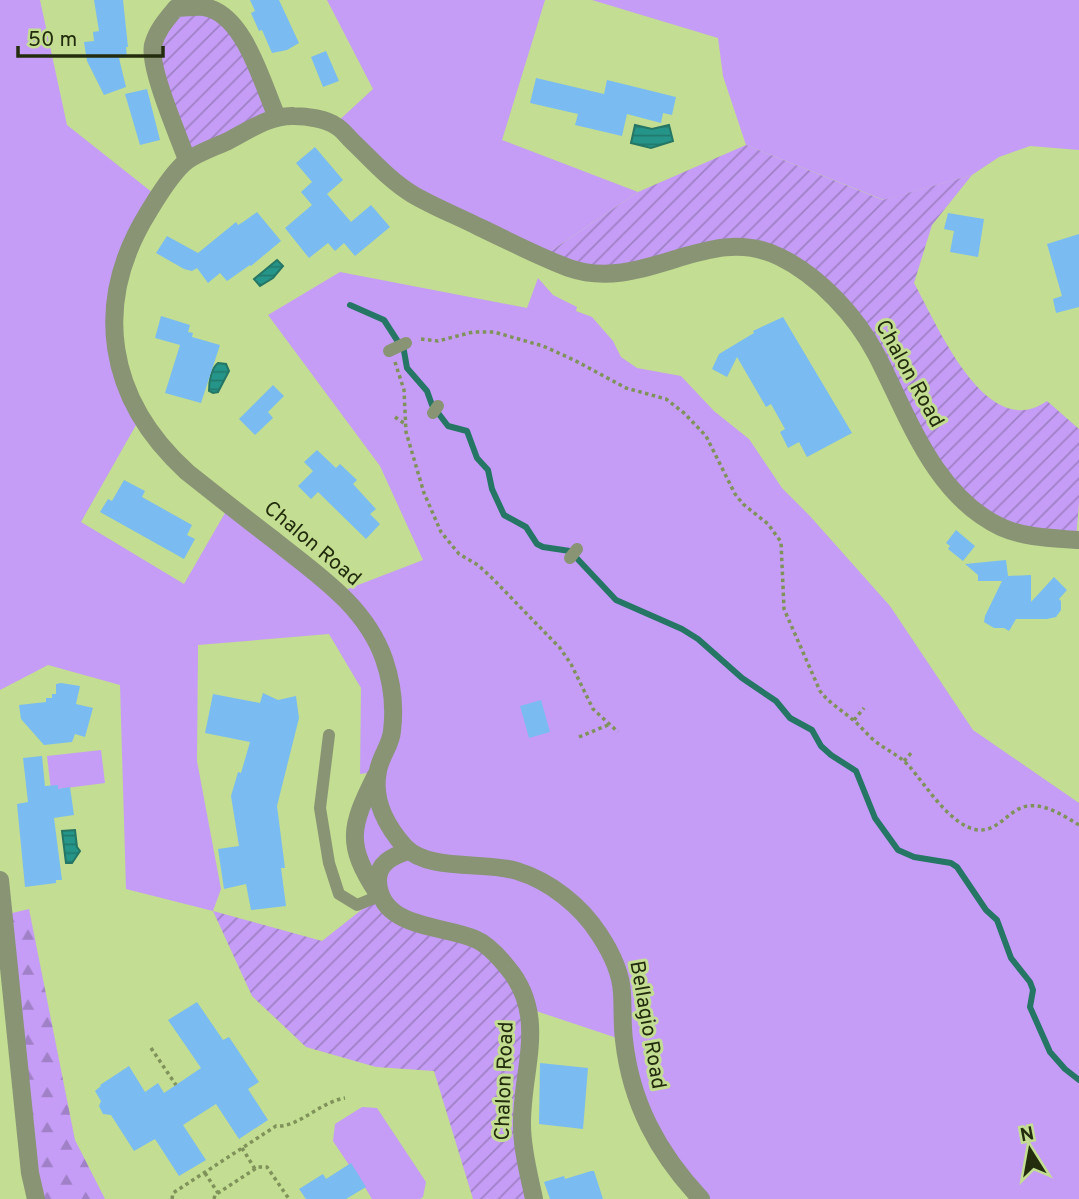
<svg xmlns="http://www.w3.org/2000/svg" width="1079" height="1199" viewBox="0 0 1079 1199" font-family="Overpass,sans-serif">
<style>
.grass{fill:#c59df6}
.forest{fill:url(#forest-firs)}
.garden{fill:url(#garden-furrows)}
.water{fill:url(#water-rules);stroke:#257664;stroke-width:2}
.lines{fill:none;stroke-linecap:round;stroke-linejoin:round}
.stream{stroke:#257664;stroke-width:6}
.building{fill:#7abcf1}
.path{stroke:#7f925a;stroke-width:3.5;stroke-dasharray:3.5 3.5;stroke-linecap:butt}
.lane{stroke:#899475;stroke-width:12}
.street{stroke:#899475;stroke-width:18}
.labels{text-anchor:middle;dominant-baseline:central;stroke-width:6;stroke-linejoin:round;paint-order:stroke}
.street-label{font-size:21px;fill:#232d0e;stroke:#c3dd92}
</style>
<defs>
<pattern id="forest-firs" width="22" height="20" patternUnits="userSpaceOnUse" patternTransform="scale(1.75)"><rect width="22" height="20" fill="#c59df6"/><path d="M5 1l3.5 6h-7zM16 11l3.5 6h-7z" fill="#a080c6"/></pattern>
<pattern id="garden-furrows" width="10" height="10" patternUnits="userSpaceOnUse" patternTransform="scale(1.75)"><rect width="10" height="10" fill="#c59df6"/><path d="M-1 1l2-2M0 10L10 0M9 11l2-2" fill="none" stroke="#a080c6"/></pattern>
<pattern id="water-rules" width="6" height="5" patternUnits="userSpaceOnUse" patternTransform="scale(1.75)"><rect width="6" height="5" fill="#269589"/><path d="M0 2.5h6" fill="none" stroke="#207a6e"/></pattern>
</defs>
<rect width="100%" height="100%" fill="#c3dd92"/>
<g class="grass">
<polygon points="0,0 40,0 67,125 158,197 115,308 140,418 81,522 184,584 229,506 340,592 423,560 380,466 268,315 340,272 527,308 538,278 553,295 577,307 576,311 592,317 613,341 621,357 637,368 681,376 714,411 749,439 782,488 809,515 890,606 973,730 1079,803 1079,1199 701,1199 668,1158 623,1040 530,1009 396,913 354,844 376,772 360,774 361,688 329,634 198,645 197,761 221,889 213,911 126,889 120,685 48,665 0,690"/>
<polygon points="327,0 545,0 502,140 638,192 542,257 435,206 335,124 373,89"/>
<polygon points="592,0 1079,0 1079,150 1030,146 999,157 972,175 884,200 746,145 723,76 718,38"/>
<polygon points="101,750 105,783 51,790 47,756"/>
<polygon points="362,1107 377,1108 426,1182 423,1197 420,1199 372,1199 351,1164 349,1165 333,1141 335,1124"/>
</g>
<polygon class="forest" points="29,909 75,1140 105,1199 36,1199 4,915"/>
<g class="garden">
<polygon points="176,8 228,18 277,117 187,160 155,69 159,27"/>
<path d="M 746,145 L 883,200 L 972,175 L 932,225 L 914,283 C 937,324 986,444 1047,401 L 1079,429 L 1079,503 L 1076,540 L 1023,534 L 960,497 L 850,317 L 761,249 L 633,272 L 542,257 L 638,192 Z"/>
<polygon points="379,896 396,913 478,940 530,1009 522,1125 534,1199 473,1199 434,1071 376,1067 306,1047 252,996 213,911 322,941"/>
</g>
<g class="water">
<polygon points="635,125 652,129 669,125 673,141 651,148 631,143"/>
<polygon points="277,260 283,266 273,278 260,286 254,279"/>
<path d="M 218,363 L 226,364 L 229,371 L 218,392 L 213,393 L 209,391 C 209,382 211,368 218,363 Z"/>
<polygon points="75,830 77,847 80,851 72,863 66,863 62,831"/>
</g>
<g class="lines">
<polyline class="stream" points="350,305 384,320 404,351 407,368 427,391 432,405 448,426 467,431 477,458 488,470 492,489 504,515 526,527 537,544 543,547 570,551 616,600 682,629 698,639 742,678 776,701 790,718 812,730 821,746 831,755 856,771 875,818 898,850 914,857 951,863 957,867 986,910 997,920 1011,958 1030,982 1033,990 1030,1007 1050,1052 1065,1069 1079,1080"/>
</g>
<g class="building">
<polygon points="94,0 123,0 128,47 126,47 127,57 119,58 126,87 104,95 87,61 84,42 94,41 93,32 99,31"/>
<polygon points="250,0 279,0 299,43 287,50 272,53 262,30 259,31 251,13 255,11"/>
<polygon points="326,51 339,81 323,87 311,57"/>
<polygon points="536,78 604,94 607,80 676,97 672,115 663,113 661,123 627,114 622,136 575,125 578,114 530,103"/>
<polygon points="147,89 160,140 140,145 125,94"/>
<polygon points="315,147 343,180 327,194 351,222 371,205 390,227 355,256 344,243 335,251 328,243 309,258 285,228 312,205 301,192 312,182 296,163"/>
<polygon points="257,212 281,241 251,266 250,265 227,281 220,273 208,283 197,268 192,271 184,269 156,253 167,236 198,253 236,222 238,225 243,222"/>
<polygon points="948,213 984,219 978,257 950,252 954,231 944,229"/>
<polygon points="1079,234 1079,307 1056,313 1053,299 1062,296 1047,244"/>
<polygon points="161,316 190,325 188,332 193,333 192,337 220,345 201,403 165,393 180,345 155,338"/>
<polygon points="783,317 852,433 807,457 799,442 788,448 780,432 785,429 771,404 766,407 737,357 727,377 712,369 719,354 754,333 753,331"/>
<polygon points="273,385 284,396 268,412 273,418 255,435 239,419"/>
<polygon points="317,450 336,468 340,464 357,480 353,484 376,509 370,514 380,524 366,539 318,492 311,499 298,486 313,471 304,462"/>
<polygon points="124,480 145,491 142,497 192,525 187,535 195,539 184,559 100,512 108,499 112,501"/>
<polygon points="956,530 975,546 963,561 948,549 950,546 946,543"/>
<polygon points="1006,560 1008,576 1031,575 1031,602 1054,577 1067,590 1059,599 1061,601 1061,610 1056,617 1047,619 1016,619 1009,631 1004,628 994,628 984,622 985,616 1002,581 978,581 978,575 965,564"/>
<polygon points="61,683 80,686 76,704 93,708 85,737 75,734 72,742 44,745 21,719 19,705 46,702 46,698 52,698 52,694 56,694 56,684"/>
<polygon points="263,693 278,700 296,696 299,718 277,806 285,868 281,868 286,906 251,910 246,884 224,889 218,849 239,846 231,796 238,772 241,773 250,742 205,733 213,694 260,703"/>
<polygon points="541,700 550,732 529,738 520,706"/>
<polygon points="42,756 45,786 58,785 58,789 70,787 74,815 54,818 62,880 56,880 56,883 25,887 17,804 28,802 23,758"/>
<polygon points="197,1002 223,1040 229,1037 259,1082 248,1089 268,1120 239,1139 216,1104 183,1125 206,1160 179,1176 155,1139 134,1151 111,1115 103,1114 99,1106 101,1101 95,1091 101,1086 100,1085 129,1066 145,1092 158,1083 164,1093 201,1068 168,1020"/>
<polygon points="540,1063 588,1068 583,1129 539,1124"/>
<polygon points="351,1163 366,1187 346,1199 306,1199 299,1189 323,1174 326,1179"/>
<polygon points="591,1171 594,1171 603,1199 550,1199 544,1182 564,1176 565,1179"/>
</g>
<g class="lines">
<g class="path">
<path d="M 421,339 L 438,341 L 473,332 L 494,332 L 543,346 L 574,360 L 626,388 L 666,399 L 684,413 L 706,436 L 735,494 L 743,504 L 768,524 L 781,542 L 784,609 L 820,691 C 829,703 840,709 852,719 C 860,725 866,734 875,741 C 886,750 899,755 909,766 C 926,785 950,826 978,830 C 994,831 1003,819 1015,811 C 1036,797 1061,814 1079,825"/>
<polyline points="395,362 404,390 406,432 424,493 441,532 459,554 478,565 492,578 560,648 571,664 593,709 618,732"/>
<polyline points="395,417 405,424"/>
<polyline points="854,720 864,708"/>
<polyline points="579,737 608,725"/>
<polyline points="904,761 913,751"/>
<polyline points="151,1048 176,1085"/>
<polyline points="242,1148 255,1169"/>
<polyline points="205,1173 218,1193"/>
<path d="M 172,1199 L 173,1193 L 276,1126 C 298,1128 320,1102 345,1098"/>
<polyline points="214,1199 215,1195 258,1167 267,1167 289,1199"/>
</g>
<g class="lane">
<polyline points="389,351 406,343"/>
<polyline points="433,413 438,406"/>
<polyline points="570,558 577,549"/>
<polyline points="329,735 320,808 329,863 339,894 357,905 379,896"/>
</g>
<g class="street">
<path d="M 187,160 C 179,137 148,67 153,45 C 157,30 166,20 176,8 C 185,8 195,6 204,7 C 244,13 262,83 277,117"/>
<path d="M 376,775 C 350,827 345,844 378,894"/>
<path d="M 408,851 C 393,856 377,863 378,882 C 381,929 443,925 475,939 C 487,944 499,957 507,967 C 549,1016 521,1070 522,1125 C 522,1150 529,1175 534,1199"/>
<polyline points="0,880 30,1173 36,1199"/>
<path d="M 701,1199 C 658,1153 631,1103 624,1040 C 622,1025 623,1008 622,993 C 621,972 611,952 599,934 C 581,906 550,881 517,871 C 486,861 429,872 405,847 C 387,827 372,800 378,771 C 380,757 391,745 392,731 C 395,707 392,682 384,659 C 365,605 316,574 274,540 C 245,518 216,495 187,472 C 107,399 91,304 149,211 C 158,196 174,170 188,160 C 200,152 215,147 228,141 C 249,130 270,115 294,116 C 306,116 327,119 336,126 C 342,129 347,136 352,141 C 371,159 389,180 412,194 C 432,206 455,215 477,226 C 507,240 537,256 569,268 C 645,294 708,221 780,257 C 819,276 856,316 876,354 C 908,415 933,495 1001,527 C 1025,538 1053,538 1079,540"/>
</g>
</g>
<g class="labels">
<g class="street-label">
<text transform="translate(909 374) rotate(61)">Chalon Road</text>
<text transform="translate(312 544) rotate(40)">Chalon Road</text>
<text transform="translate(647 1025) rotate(80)">Bellagio Road</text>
<text transform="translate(505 1081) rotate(-88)">Chalon Road</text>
</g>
</g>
<g transform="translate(1030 1150) rotate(349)" stroke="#c3dd92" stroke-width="5" paint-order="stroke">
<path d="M0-5L12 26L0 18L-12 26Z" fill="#232d0e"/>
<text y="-10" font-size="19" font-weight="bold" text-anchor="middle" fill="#232d0e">N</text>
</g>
<path d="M18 46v10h145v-10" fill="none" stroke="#232d0e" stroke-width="3.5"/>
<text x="28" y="46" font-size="21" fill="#232d0e" stroke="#c3dd92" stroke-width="5" paint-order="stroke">50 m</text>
</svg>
